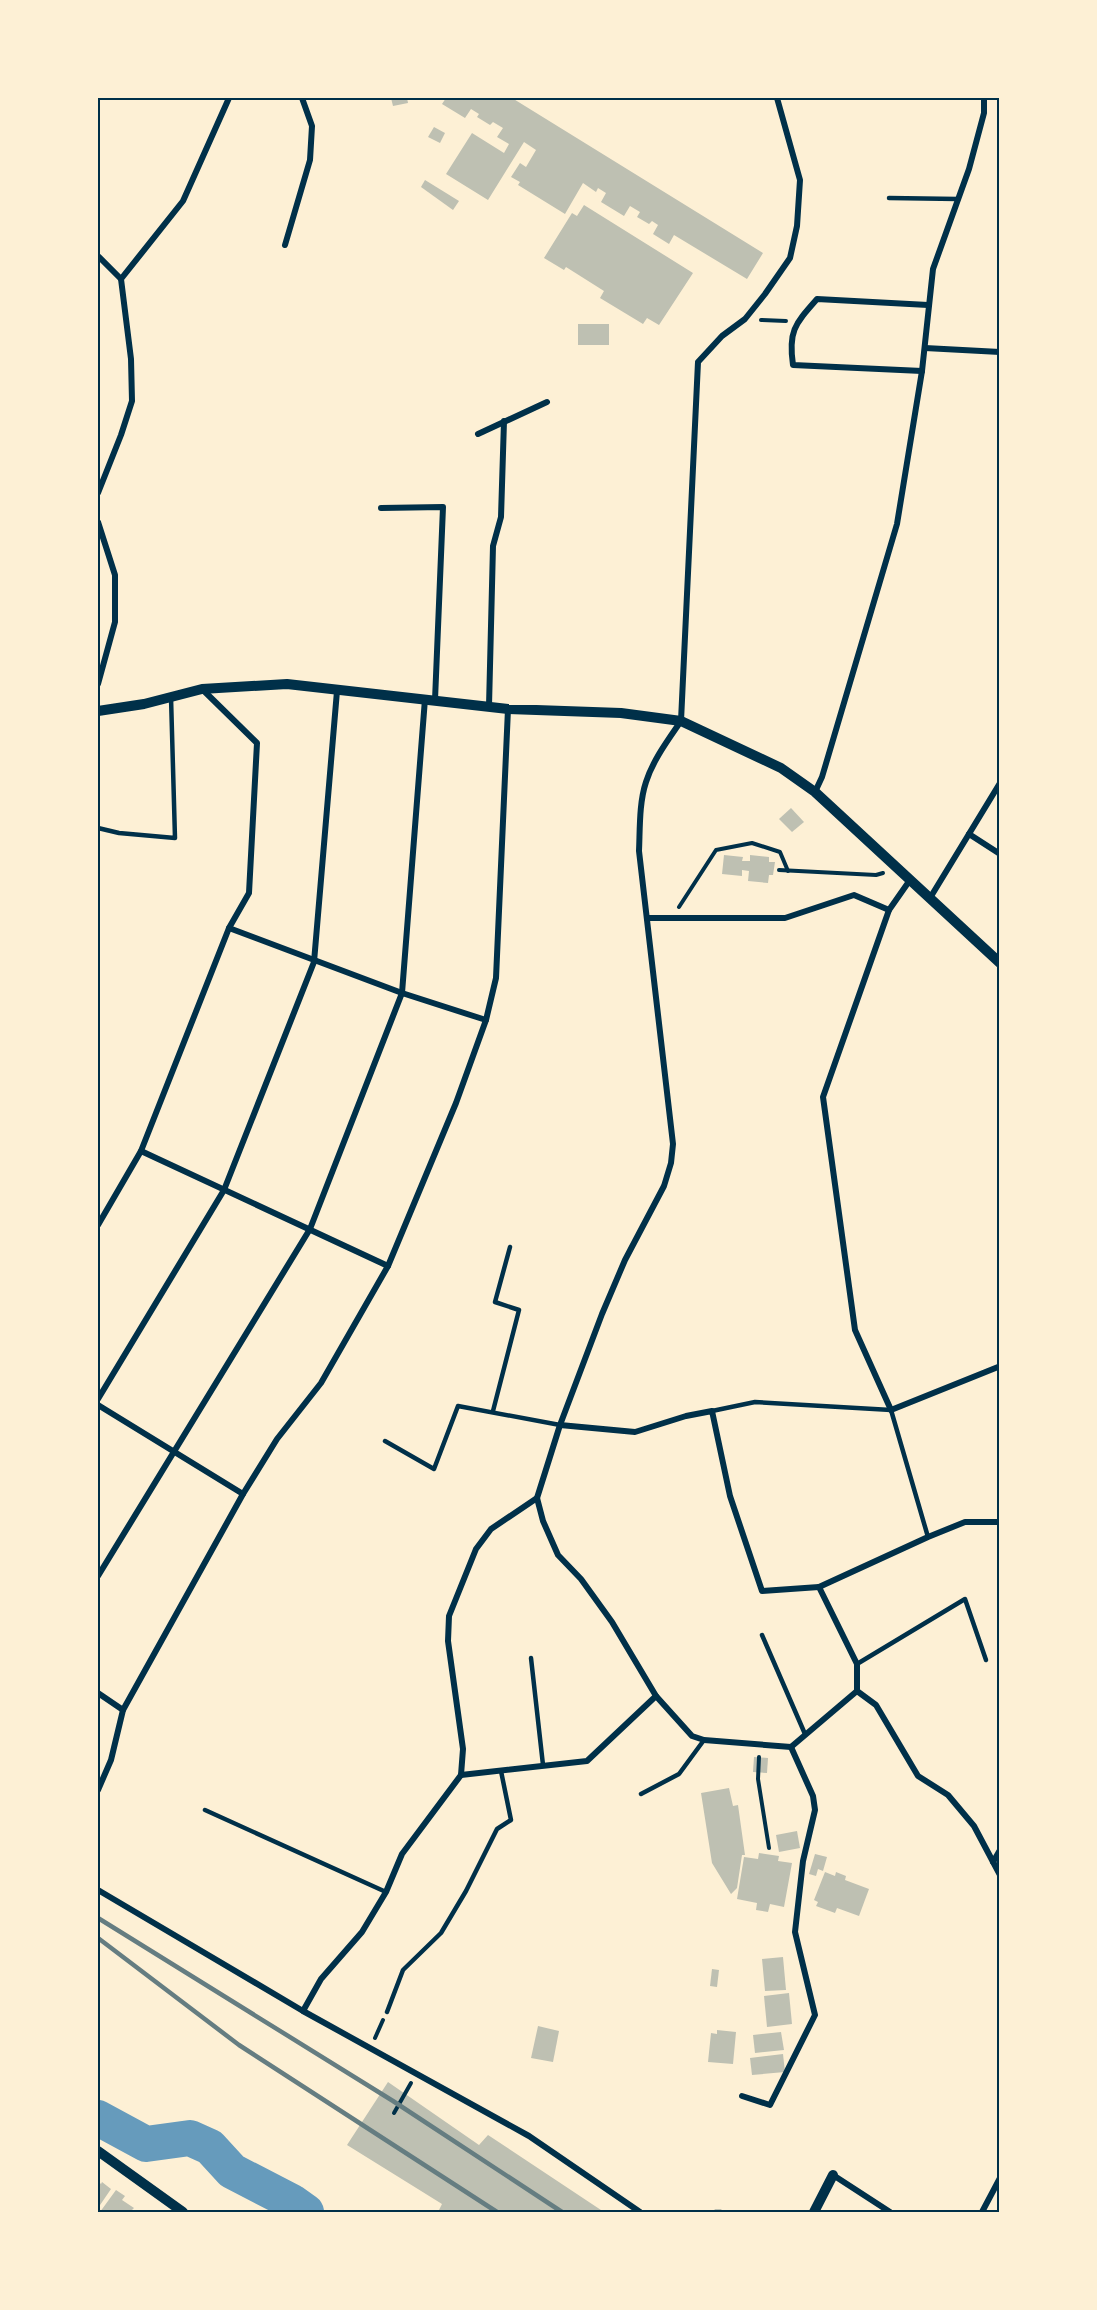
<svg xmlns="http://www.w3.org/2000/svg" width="1097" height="2310" viewBox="0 0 1097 2310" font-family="Roboto,sans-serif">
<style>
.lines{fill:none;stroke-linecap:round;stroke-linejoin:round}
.river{stroke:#669bbc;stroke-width:36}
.building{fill:#bec0b2}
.path{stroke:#003049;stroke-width:4}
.service{stroke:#003049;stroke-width:4.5}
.minor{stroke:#003049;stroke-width:6}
.tertiary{stroke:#003049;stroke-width:10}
.rail{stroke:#657d81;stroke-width:4.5}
.neatline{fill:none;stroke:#003049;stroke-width:2}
</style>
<rect width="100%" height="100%" fill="#fdf0d5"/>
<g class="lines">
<polyline class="river" points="98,2118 146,2144 190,2138 210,2147 232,2171 292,2202 306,2212"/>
</g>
<g class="building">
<polygon points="391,98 407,98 408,103 393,106"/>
<polygon points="446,98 512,98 763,253 747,279 674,235 669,244 653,234 658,225 652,221 649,224 637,217 640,212 630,206 624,216 601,202 606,193 598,188 596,192 583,183 565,214 518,185 520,182 511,177 520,163 526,167 536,150 524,142 488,200 446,174 472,133 504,153 509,144 497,137 503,128 493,122 490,125 477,117 479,114 471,109 465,118 442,104"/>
<polygon points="434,127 445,133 440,143 428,137"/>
<polygon points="425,180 459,201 453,210 421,187"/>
<polygon points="584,205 693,273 659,325 647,318 643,324 600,298 604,291 566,267 564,270 544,258 572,213 577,216"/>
<rect x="578" y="324" width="31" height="21"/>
<polygon points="791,808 804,822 792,832 779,819"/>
<polygon points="724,855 743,857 742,861 750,861 750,855 769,857 769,862 775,862 773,875 769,875 768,883 748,881 749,871 742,870 742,876 722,874"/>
<polygon points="754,1757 768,1758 767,1773 753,1772"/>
<polygon points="729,1788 733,1806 738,1805 745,1855 742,1855 737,1888 731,1894 712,1863 701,1793"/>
<polygon points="797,1831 800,1848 779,1852 776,1835"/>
<polygon points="759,1853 779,1856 778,1861 792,1863 784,1907 770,1904 768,1912 756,1910 757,1903 737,1899 744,1857 758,1859"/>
<polygon points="815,1854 827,1857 823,1871 818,1869 816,1876 809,1874"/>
<polygon points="825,1872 835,1876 836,1872 846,1876 845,1880 869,1889 859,1916 837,1908 835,1913 816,1906 818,1902 814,1900"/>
<polygon points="783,1957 786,1990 765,1991 762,1959"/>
<polygon points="712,1969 719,1970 717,1987 710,1986"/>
<polygon points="789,1993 792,2024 767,2027 764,1996"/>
<polygon points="538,2026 559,2031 553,2062 531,2058"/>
<polygon points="717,2030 736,2032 733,2064 708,2062 711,2033 717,2034"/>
<polygon points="781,2032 784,2050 755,2053 753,2035"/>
<polygon points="783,2054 785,2072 752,2075 750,2058"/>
<polygon points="388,2082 479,2145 488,2135 604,2212 438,2212 442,2204 347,2145"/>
<polygon points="98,2181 101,2184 102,2182 111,2189 98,2208"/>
<polygon points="116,2190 125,2196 122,2200 134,2208 130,2212 100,2212"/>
</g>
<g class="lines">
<g class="path">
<polyline points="761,320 786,321"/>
<polyline points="779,870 876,875 883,873"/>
<polyline points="679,907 716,850 752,843 780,852 788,871"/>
<polyline points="759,1757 758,1779 769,1848"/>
<polyline points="375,2038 383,2020"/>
<polyline points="394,2113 411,2083"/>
</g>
<g class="service">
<polyline points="889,198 958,199"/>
<polyline points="98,828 119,833 175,838 171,697"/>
<polyline points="493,1411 519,1310 495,1302 510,1247"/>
<polyline points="712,1411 755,1402 891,1410 928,1537"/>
<polyline points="385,1441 434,1469 458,1406 560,1425"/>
<polyline points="762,1635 805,1734"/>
<polyline points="531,1658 543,1765"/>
<polyline points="857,1664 965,1599 986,1660"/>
<polyline points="641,1794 679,1774 704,1740"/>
<polyline points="205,1810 386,1892"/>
<polyline points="387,2012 403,1970 441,1933 466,1891 497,1829 511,1820 501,1771"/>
<polyline points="715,2212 721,2212"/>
</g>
<g class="minor">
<path d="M 777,98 L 800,180 L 797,226 L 790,258 L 765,294 L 745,319 L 722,336 L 698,362 L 681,721 C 668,740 653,760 646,782 C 639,803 640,829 639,851 L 673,1144 L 671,1163 L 664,1186 L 625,1260 L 602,1314 L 560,1425 L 537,1498 L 543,1521 L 558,1555 L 581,1579 L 612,1622 L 656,1696 L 692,1736 L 704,1740 L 791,1747 L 857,1691 L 876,1705 L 918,1776 L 948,1795 L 974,1826 L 1000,1875"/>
<polyline points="285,245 310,160 312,126 302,98"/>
<polyline points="98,256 121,279 131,359 132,401 121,435 98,493"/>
<polyline points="121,279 183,201 229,98"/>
<polyline points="925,348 1000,352"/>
<path d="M 922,371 L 793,365 C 788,331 795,324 817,299 L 928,305"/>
<polyline points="478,434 547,402"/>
<polyline points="381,508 443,507 435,700"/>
<polyline points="98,522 115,575 115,622 98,684"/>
<polyline points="489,706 493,546 501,517 504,421"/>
<polyline points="815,792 822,777 897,524 922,371 933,269 969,169 984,113 984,98"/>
<polyline points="969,834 1000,854"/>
<polyline points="910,880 889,910 823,1097 855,1330 891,1410 998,1367"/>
<polyline points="930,898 1000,783"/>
<polyline points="647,918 785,918 854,895 889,910"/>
<polyline points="229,928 402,993 486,1020"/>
<polyline points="141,1151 388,1266"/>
<polyline points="98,1225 141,1151 229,928 249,893 257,743 202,689"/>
<polyline points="98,1399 224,1190 314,962 337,691"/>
<polyline points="98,1405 243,1494"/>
<polyline points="560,1425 635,1432 686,1416 712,1411 730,1496 762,1591 819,1587"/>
<polyline points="98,1576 310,1229 402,993 425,699"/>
<polyline points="857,1691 857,1664 819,1587 928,1537 965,1522 1000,1522"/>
<polyline points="98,1693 123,1710"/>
<polyline points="461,1775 587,1761 656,1696"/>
<polyline points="98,1790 111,1760 123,1710 243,1494 277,1439 321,1383 388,1266 456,1103 486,1020 496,978 508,709"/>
<polyline points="993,1862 1000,1850"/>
<polyline points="98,1890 303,2011 529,2136 640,2212"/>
<polyline points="303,2011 321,1979 362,1932 386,1892 402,1854 461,1775 463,1749 448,1641 449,1616 476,1549 491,1529 537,1498"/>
<polyline points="742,2096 770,2105 815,2015 795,1932 803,1861 815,1810 813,1796 791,1747"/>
<polyline points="833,2175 890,2212"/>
<polyline points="982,2212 1000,2178"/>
</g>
<g class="tertiary">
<polyline points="98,711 144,704 202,689 287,684 508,709 621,713 681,721 781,768 815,792 1000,963"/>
<polyline points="98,2151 183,2212"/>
<polyline points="814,2212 833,2175"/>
</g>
<g class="rail">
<polyline points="98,1918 393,2101 562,2212"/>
<polyline points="98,1938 239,2045 497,2212"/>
</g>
</g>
<rect width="1097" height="2310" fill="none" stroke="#fdf0d5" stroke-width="198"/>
<rect x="99" y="99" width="899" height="2112" class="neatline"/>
</svg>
